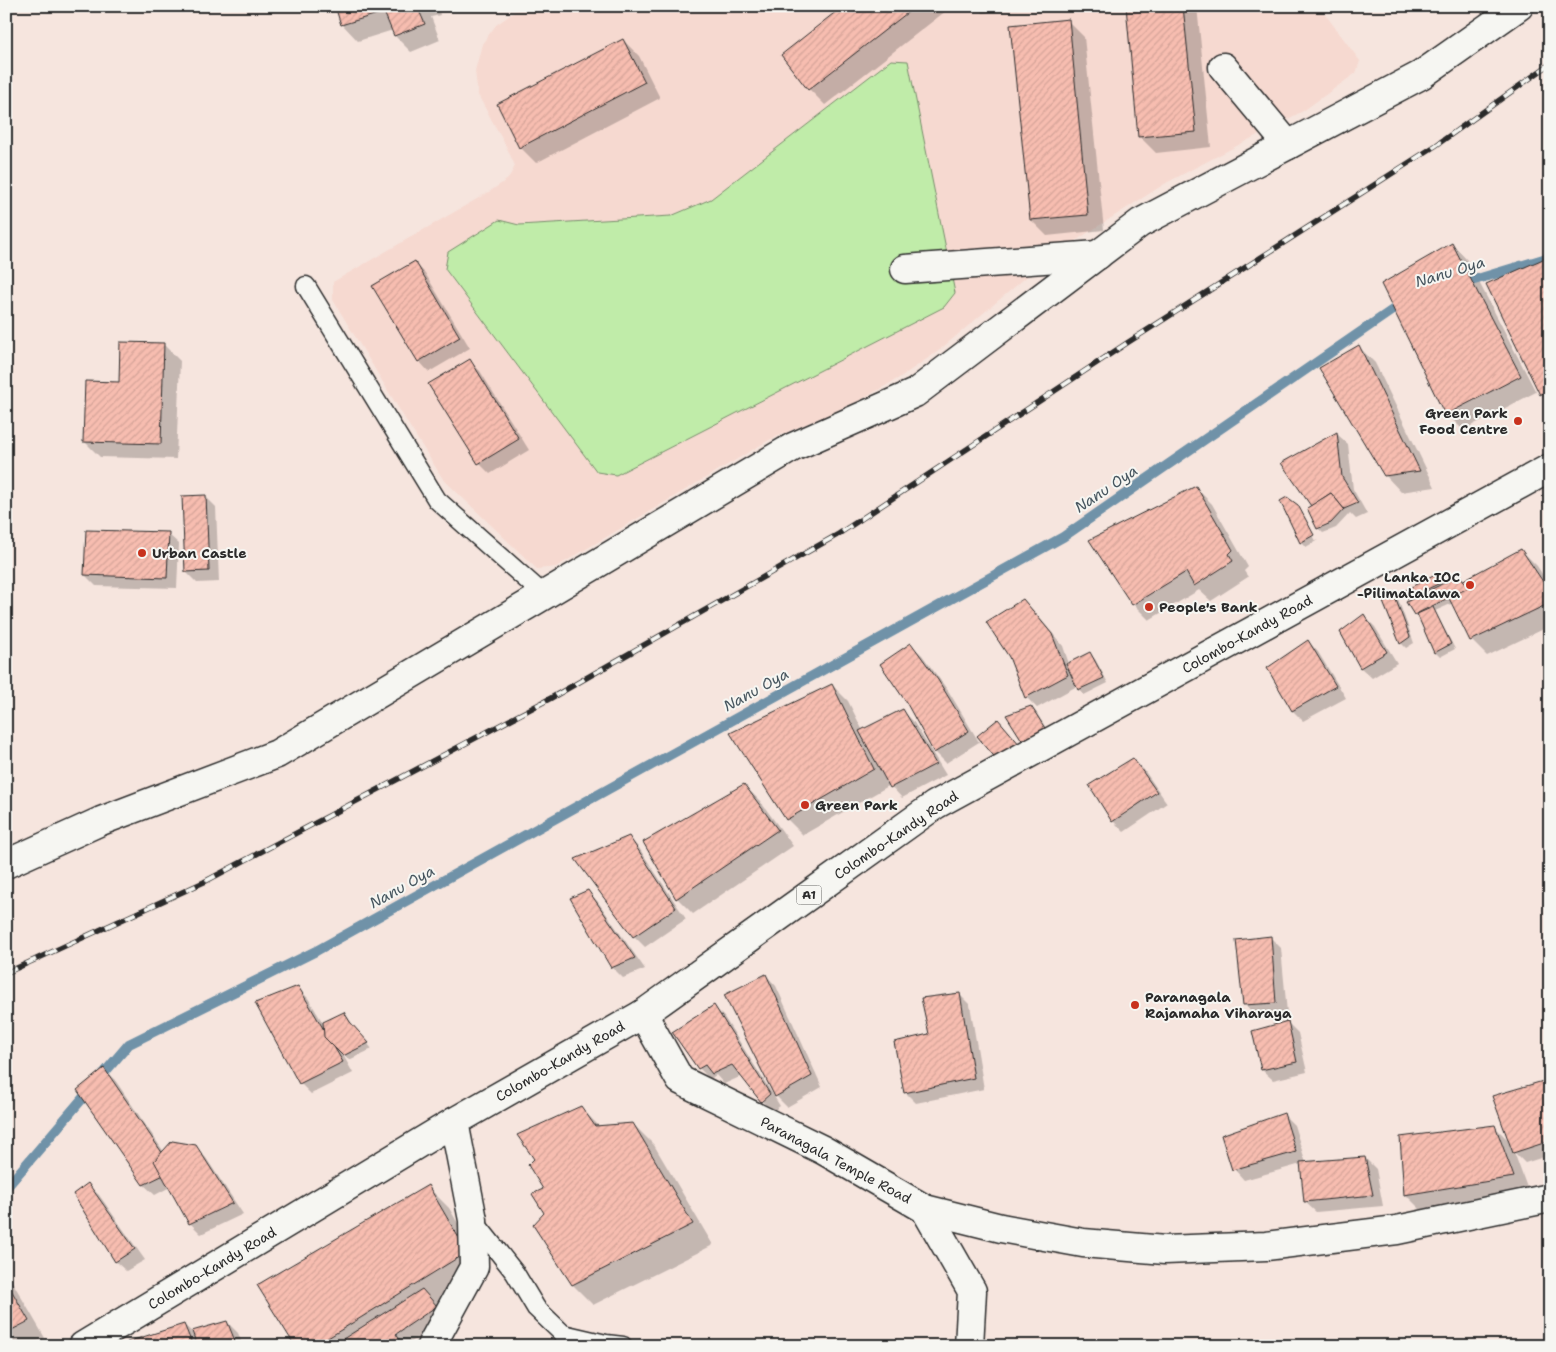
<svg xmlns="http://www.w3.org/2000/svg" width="1556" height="1352" viewBox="0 0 1556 1352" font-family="'Shantell Sans',sans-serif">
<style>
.built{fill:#f6d9d0;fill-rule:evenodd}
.green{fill:#c0eca9;stroke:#768c6a}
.shadow{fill:#0003}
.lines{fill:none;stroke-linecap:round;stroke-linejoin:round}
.stream{stroke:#6f92a8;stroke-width:10}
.building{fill:url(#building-hatch);stroke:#2b2b2b}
.service-casing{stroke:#2b2b2b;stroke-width:21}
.minor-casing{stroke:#2b2b2b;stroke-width:31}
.trunk-casing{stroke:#2b2b2b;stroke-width:31}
.service{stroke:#f6f6f2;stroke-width:18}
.minor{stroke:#f6f6f2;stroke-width:28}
.trunk{stroke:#f6f6f2;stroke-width:28}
.rail-casing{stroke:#2b2b2b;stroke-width:5.5}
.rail{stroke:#f6f6f2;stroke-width:4;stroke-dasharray:11;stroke-linecap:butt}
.poi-dot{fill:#c8321e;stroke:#f6f6f2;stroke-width:2}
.labels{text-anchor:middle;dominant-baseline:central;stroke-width:4;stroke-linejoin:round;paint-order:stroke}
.shield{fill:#f6f6f2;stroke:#686867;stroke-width:1}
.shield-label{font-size:12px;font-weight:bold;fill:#2b2b2b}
.poi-label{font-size:14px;font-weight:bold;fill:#2b2b2b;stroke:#f6f6f2;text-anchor:start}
.street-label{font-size:14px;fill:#2b2b2b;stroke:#f6f6f2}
.water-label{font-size:15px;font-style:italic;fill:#47565f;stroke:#f6f6f2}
</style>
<defs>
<pattern id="building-hatch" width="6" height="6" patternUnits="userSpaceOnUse" patternTransform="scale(1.25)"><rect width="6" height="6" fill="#f7bdb0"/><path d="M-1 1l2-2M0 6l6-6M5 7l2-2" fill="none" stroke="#d4a398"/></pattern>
</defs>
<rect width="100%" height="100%" fill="#f6e5de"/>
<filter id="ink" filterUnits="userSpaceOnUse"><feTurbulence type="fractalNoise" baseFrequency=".02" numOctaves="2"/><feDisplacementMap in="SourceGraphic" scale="10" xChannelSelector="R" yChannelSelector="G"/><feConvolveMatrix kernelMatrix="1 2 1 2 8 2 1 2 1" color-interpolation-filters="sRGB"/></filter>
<g filter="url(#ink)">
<path class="built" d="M 523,6 L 1319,6 L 1360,61 L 1356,73 L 1303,111 L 1166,183 L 1075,241 L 1037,268 L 937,352 L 899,378 L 857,402 L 769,440 L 556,567 L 537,569 L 443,479 L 410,427 L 333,300 L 333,282 L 489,192 L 508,179 L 515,166 L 507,148 L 478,95 L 475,71 L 482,44 L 496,25 ZM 711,199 L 944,307 L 616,475 L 598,472 L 445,269 L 499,220 L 519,225 L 671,216 Z"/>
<polygon class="green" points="891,60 908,61 955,293 944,307 616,475 597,472 445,269 448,252 499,220 519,225 671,216 711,199"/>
<g class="shadow">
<polygon points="336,6 438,6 440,15 431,17 440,40 411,52 395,36 393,30 358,41 342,24"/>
<polygon points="845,6 950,6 951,7 825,105 809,89 782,55"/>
<polygon points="977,6 1037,6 983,13"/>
<polygon points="1127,6 1197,6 1211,147 1156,153 1140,137"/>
<polygon points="1068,21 1084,37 1104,230 1047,236 1031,220"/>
<polygon points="623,40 639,56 660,98 536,163 520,147"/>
<polygon points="1452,244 1468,261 1536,392 1463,430 1447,414 1382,284"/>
<polygon points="1550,257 1550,403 1541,394"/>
<polygon points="415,263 425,273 470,348 429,372 419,361"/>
<polygon points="164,345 180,361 176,459 100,457 84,441"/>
<polygon points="1359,347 1375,363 1435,487 1401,492 1385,475"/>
<polygon points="469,360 480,371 529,450 490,474 479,463"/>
<polygon points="1337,434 1348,444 1353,489 1367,514 1356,519 1350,513 1336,528 1323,533 1318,528 1312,506"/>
<polygon points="1196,488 1212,504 1248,567 1244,571 1248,577 1211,601 1199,590 1149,620 1133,604 1091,541"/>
<polygon points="205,496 216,507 219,582 197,583 186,572"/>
<polygon points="1297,506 1315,541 1318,540 1306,547 1301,542"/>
<polygon points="168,534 179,544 177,588 96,586 85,575"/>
<polygon points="1521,550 1537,566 1550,586 1550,626 1487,656 1471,640 1453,603 1435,611 1455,649 1440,657 1435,652 1420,619 1415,614 1411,601 1408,598 1435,576 1442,585 1459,576 1464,581"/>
<polygon points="1393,594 1398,599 1414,643 1406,648 1401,643"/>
<polygon points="1023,601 1034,611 1063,646 1069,664 1090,654 1095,659 1108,683 1084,695 1077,686 1037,708 1026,697"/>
<polygon points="1364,616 1375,627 1397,663 1372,678 1361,668 1341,633"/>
<polygon points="1308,641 1318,652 1346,698 1303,721 1293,711"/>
<polygon points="911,645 922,655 949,692 979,742 946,763 935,752 907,702"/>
<polygon points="832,685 848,701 863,731 903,711 913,721 946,775 902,798 890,785 803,835 787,819"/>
<polygon points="1031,707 1036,712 1052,738 1031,749"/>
<polygon points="1133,759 1144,770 1167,803 1124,832 1113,821"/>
<polygon points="744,785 760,801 793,846 693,914 677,898"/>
<polygon points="629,838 639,848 686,919 645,947 634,936 577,860"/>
<polygon points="588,891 598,902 645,969 623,978 612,967"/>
<polygon points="1270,937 1281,948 1287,1013 1255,1015 1244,1004"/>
<polygon points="766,975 776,986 822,1087 787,1107 776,1096"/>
<polygon points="297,987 308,998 323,1023 344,1013 372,1049 349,1060 342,1053 353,1073 311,1094 300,1083"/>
<polygon points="959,994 970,1005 984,1089 916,1103 905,1092 930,1034"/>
<polygon points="713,1006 724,1017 780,1106 772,1112 762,1101 742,1076 724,1084 716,1075 710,1079 699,1068 674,1032"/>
<polygon points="1287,1022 1298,1033 1307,1072 1273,1080 1262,1070"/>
<polygon points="104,1070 115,1080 164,1152 195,1146 206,1158 243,1214 201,1234 190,1223 170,1187 155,1195 144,1185 79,1090"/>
<polygon points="1550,1080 1550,1155 1525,1163 1514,1152 1529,1193 1421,1210 1405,1194 1494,1126 1511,1143"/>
<polygon points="581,1108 599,1126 633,1124 654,1145 713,1245 593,1305 572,1284 545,1213 545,1189"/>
<polygon points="1283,1114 1294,1125 1306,1163 1365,1158 1376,1169 1383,1206 1316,1212 1305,1202 1301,1164 1244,1180 1234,1169"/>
<polygon points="88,1185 99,1195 145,1260 126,1271 115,1261"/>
<polygon points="428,1187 449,1208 487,1273 436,1305 446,1317 406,1346 296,1346"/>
<polygon points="6,1271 45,1338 28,1346 6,1346"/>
<polygon points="227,1322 238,1333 243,1346 130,1346 184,1325 192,1332"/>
</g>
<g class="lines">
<g class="stream">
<polyline points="1461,284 1550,257"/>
<polyline points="6,1188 129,1044 316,951 1063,537 1404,302"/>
</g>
</g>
<g class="building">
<polygon points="335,6 417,6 425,24 394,36 384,12 341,25"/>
<polygon points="843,6 916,6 808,90 781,55"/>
<polygon points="1126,6 1183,6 1196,132 1138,137"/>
<polygon points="1069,19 1088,215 1030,220 1010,25"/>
<polygon points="623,39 645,82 519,148 497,104"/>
<polygon points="1452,243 1521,376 1445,415 1381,284"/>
<polygon points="1550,256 1550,389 1540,395 1486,284"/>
<polygon points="415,261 460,337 418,362 372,286"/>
<polygon points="120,342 164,343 161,444 83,442 85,381 119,382"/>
<polygon points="1359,345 1420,471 1384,476 1319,368"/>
<polygon points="470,359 519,439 478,464 428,384"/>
<polygon points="1337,432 1342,477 1358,503 1344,509 1331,493 1311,506 1281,463"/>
<polygon points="1196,486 1233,550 1229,554 1233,561 1194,586 1186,572 1132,605 1089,540"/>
<polygon points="1331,493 1344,509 1331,523 1317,529 1307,508"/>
<polygon points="206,495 209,571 185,572 182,496"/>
<polygon points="1287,497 1298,505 1314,535 1300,543 1280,501"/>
<polygon points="86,530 169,532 167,578 84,575"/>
<polygon points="1521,549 1550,592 1550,603 1470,641 1445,590"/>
<polygon points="1435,574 1440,583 1407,599 1402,592"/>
<polygon points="1460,575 1468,588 1414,615 1406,602"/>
<polygon points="1393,592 1410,637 1400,644 1381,597"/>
<polygon points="1023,599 1052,634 1068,675 1025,698 1009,657 986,622"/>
<polygon points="1433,607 1451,644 1434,653 1417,614"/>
<polygon points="1364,614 1387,652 1360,668 1340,632"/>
<polygon points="1308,640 1336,686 1292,711 1267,668"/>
<polygon points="911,643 938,680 969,731 934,753 906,702 880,664"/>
<polygon points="1090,652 1104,678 1078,690 1066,664"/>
<polygon points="832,684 874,769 786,820 730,733"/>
<polygon points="1031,706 1048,733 1025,745 1006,715"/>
<polygon points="903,709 936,764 890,788 859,731"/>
<polygon points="998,719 1020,745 998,761 977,736"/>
<polygon points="1133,758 1157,792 1112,822 1089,785"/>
<polygon points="744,784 778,830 676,899 643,842"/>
<polygon points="629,836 676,908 633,937 575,859"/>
<polygon points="588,890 635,958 611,968 570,898"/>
<polygon points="1271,936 1276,1003 1243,1005 1236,940"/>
<polygon points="766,974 812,1076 775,1097 724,995"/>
<polygon points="298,986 343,1062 299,1084 255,1003"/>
<polygon points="960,993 974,1078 904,1093 894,1042 929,1034 921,998"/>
<polygon points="714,1005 770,1094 761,1102 732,1065 712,1074 705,1065 698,1069 672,1032"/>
<polygon points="344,1012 350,1022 369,1043 343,1056 324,1037 323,1022"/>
<polygon points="1288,1021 1297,1062 1261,1070 1252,1031"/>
<polygon points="104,1068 174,1170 143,1185 77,1090"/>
<polygon points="1550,1079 1550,1141 1513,1153 1492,1096"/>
<polygon points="581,1106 595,1126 633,1123 693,1224 572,1285 533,1225 544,1213 532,1194 543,1189 528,1165 534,1159 517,1135"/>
<polygon points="1284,1113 1296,1152 1232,1170 1221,1135"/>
<polygon points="1495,1125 1514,1177 1404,1195 1400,1137"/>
<polygon points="172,1141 196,1145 233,1203 189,1224 154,1161"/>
<polygon points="1365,1157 1373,1195 1304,1202 1300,1162"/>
<polygon points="88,1183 135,1249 115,1262 73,1194"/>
<polygon points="428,1185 467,1252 315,1346 295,1346 257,1285"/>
<polygon points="6,1281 29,1321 6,1333"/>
<polygon points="422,1289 437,1306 396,1334 402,1343 397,1346 332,1346"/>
<polygon points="227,1321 237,1346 197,1346 192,1331"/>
<polygon points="184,1324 193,1346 129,1346 127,1342"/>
</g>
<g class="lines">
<defs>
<g id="service">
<polyline points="306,286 437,500 544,595"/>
<polyline points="473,1220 515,1273 536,1308 563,1334 606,1344 623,1346"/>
</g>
<g id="minor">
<polyline points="1223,67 1288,145"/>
<polyline points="905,269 1098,255"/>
<polyline points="6,864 101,821 277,754 793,447 915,393 1140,223 1421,75 1519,6"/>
<polyline points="643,1014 680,1080 823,1150 925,1209 972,1291 969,1346"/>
<polyline points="925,1209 1001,1228 1083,1243 1165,1250 1266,1246 1397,1230 1550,1198"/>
<polyline points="431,1346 474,1267 473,1220 454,1122"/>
</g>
<polyline id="trunk" points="83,1346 454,1122 643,1014 935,805 1550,468"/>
</defs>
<use href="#service" class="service-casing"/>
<use href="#minor" class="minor-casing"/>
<use href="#trunk" class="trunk-casing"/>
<use href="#service" class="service"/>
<use href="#minor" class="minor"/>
<use href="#trunk" class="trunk"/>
<defs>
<polyline id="rail" points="6,973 204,882 551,698 837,535 1127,343 1435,146 1550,64"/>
</defs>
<use href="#rail" class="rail-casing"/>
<use href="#rail" class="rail"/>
</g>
</g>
<g class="poi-dot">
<circle cx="1518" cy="421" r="5"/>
<circle cx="142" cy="553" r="5"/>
<circle cx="1470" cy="585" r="5"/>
<circle cx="1149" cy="607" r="5"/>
<circle cx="805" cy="805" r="5"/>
<circle cx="1135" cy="1005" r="5"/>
</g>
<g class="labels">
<rect class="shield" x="796.5" y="885.5" width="25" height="19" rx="4"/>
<g class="shield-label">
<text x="809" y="895">A1</text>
</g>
<g class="poi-label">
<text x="1508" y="413" text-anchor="end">Green Park<tspan x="1508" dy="16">Food Centre</tspan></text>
<text x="152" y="553">Urban Castle</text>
<text x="1460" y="577" text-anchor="end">Lanka IOC<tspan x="1460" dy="16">-Pilimatalawa</tspan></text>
<text x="1159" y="607">People's Bank</text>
<text x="815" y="805">Green Park</text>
<text x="1145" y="997">Paranagala<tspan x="1145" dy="16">Rajamaha Viharaya</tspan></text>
</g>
<g class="street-label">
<text transform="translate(1247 634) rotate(-29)">Colombo-Kandy Road</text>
<text transform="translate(896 835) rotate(-34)">Colombo-Kandy Road</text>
<text transform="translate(560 1061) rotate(-30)">Colombo-Kandy Road</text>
<text transform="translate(836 1160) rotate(28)">Paranagala Temple Road</text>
<text transform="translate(212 1268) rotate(-31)">Colombo-Kandy Road</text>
</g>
<g class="water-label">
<text transform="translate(1450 272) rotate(-17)">Nanu Oya</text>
<text transform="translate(1106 489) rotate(-34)">Nanu Oya</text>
<text transform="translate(756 690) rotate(-29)">Nanu Oya</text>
<text transform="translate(402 887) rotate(-29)">Nanu Oya</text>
</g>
</g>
<rect width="1556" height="1352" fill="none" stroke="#f6f6f2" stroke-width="25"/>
<rect x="12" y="12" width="1531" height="1327" fill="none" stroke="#2b2b2b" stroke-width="2" filter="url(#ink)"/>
</svg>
